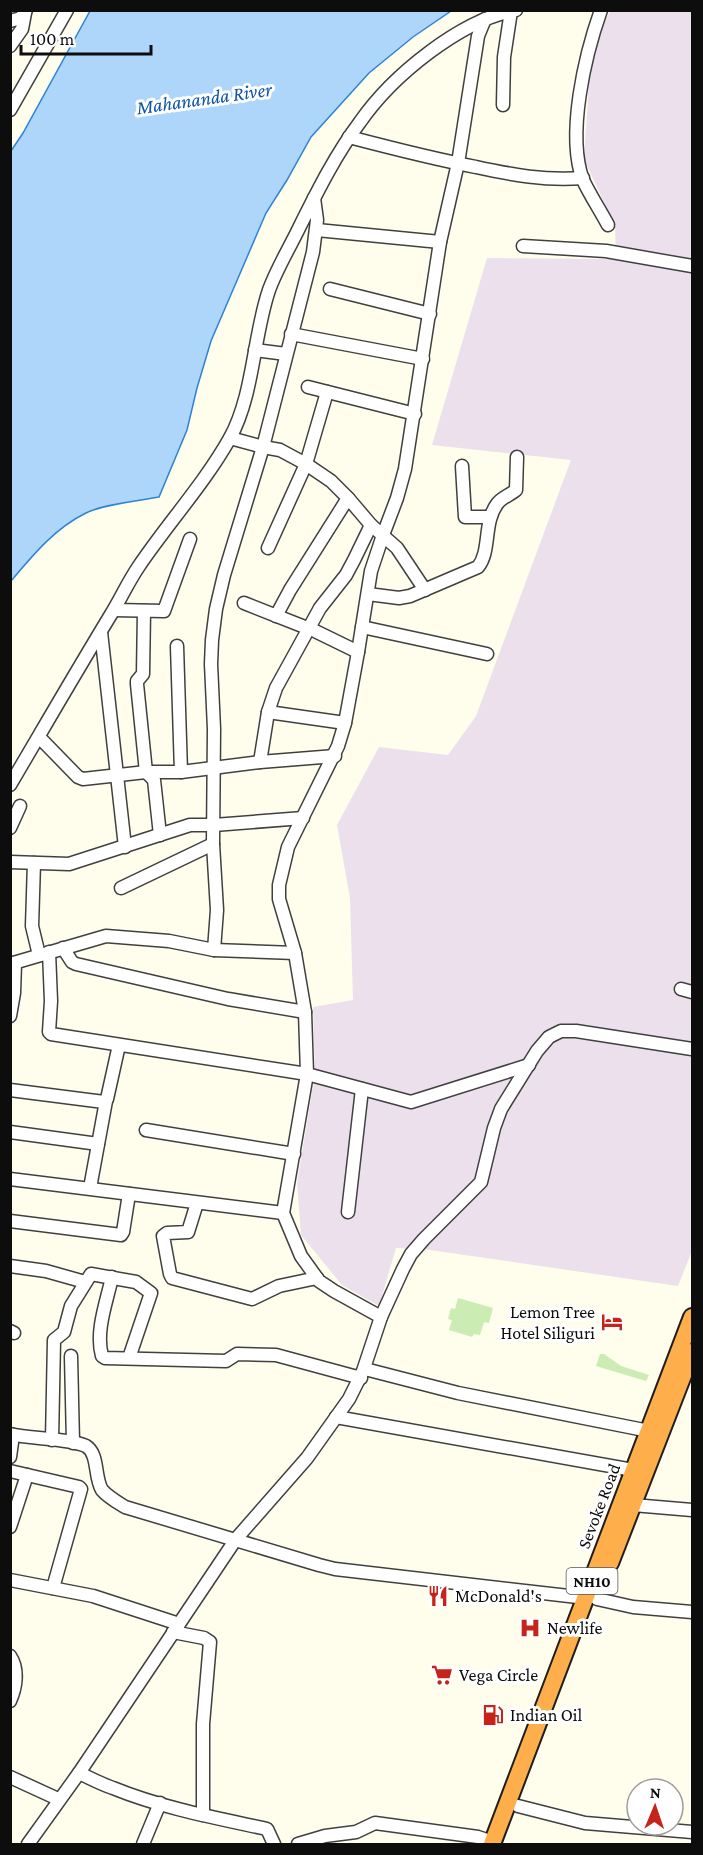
<svg xmlns="http://www.w3.org/2000/svg" width="703" height="1855" viewBox="0 0 703 1855" font-family="'Crimson Pro',serif">
<style>
.industrial{fill:#ece0ec}
.green{fill:#cbecb3}
.water{fill:#add6fa;stroke:#2f83d6;stroke-width:1.5}
.lines{fill:none;stroke-linecap:round;stroke-linejoin:round}
.minor-casing{stroke:#404040;stroke-width:15}
.highway-casing{stroke:#1e1e1e;stroke-width:20}
.minor{stroke:#fff;stroke-width:12}
.highway{stroke:#feaf4b;stroke-width:16}
.labels{text-anchor:middle;dominant-baseline:central;stroke-width:6;stroke-linejoin:round;paint-order:stroke}
.shield{fill:#fff;stroke:#565656;stroke-width:1.5}
.shield-label{font-size:16px;font-weight:bold;fill:#0d0d0d}
.poi-label{font-size:18px;fill:#0d0d0d;stroke:#fff;text-anchor:start}
.street-label{font-size:18px;fill:#0d0d0d;stroke:#fff}
.water-label{font-size:20px;font-style:italic;fill:#0e54a6;stroke:#fff}
</style>
<rect width="100%" height="100%" fill="#fffdec"/>
<polygon class="industrial" points="610,11 692,11 692,1251 678,1286 423,1249 396,1248 379,1306 342,1285 301,1235 297,1183 315,1074 313,1007 353,1000 350,898 337,825 379,747 448,755 476,716 571,460 432,445 487,258 616,259 615,226 584,159 591,52"/>
<g class="green">
<polygon points="458,1298 493,1308 489,1323 484,1322 480,1335 474,1334 472,1337 449,1330 452,1320 448,1319 451,1308 455,1309"/>
<polygon points="600,1354 604,1354 621,1366 649,1375 646,1381 596,1366"/>
</g>
<path class="water" d="M 90,11 L 451,11 L 413,37 L 369,73 L 311,137 L 287,180 L 266,213 L 211,341 L 197,388 L 187,430 L 159,497 C 139,501 104,504 86,513 C 55,528 33,555 11,581 L 11,151 L 23,133 Z"/>
<g class="lines">
<defs>
<g id="minor">
<path d="M 601,10 C 585,55 566,135 583,180 C 590,195 600,210 608,225"/>
<polyline points="10,21 21,18 26,10"/>
<polyline points="10,46 22,29 25,13"/>
<polyline points="503,105 504,57 511,11"/>
<polyline points="10,110 67,10"/>
<path d="M 349,137 C 391,148 434,159 476,167 C 513,175 545,181 583,178"/>
<polyline points="317,230 440,242"/>
<polyline points="523,246 606,251 692,266"/>
<polyline points="330,289 430,314"/>
<polyline points="291,334 423,359"/>
<polyline points="255,350 286,354"/>
<polyline points="308,387 415,414"/>
<polyline points="230,438 263,447 280,450 306,464 331,481 348,498 371,525 397,548 425,590"/>
<polyline points="462,466 465,517 490,517"/>
<polyline points="268,548 306,464 327,392"/>
<path d="M 368,594 L 399,598 L 410,596 L 478,567 C 491,551 483,523 497,504 C 501,498 510,495 516,490 L 517,457"/>
<polyline points="244,603 315,631 358,652"/>
<polyline points="114,610 164,611 190,539"/>
<polyline points="144,611 143,674 137,681 137,684 146,772 154,780 160,835"/>
<polyline points="276,616 290,590 348,498"/>
<polyline points="362,627 487,654"/>
<polyline points="101,632 125,847"/>
<polyline points="177,646 181,772"/>
<polyline points="268,712 345,723"/>
<polyline points="39,737 78,777 83,779 146,772 181,772 260,762 335,756"/>
<polyline points="260,762 268,712 276,688 320,608 346,575 354,560 371,525"/>
<path d="M 10,785 C 43,729 76,672 110,616 C 120,600 128,582 139,566 C 168,523 204,484 230,438 C 254,394 253,337 269,290 C 277,268 290,247 300,226 C 318,190 336,154 360,122 C 392,76 460,20 516,10"/>
<polyline points="10,828 20,806"/>
<polyline points="10,862 69,864 190,825 214,825 303,818"/>
<polyline points="34,863 32,926 39,955"/>
<polyline points="121,888 213,844"/>
<polyline points="63,948 72,962 76,964 228,999 305,1012"/>
<polyline points="214,950 217,910 213,844 214,729 211,664 212,640 216,609 224,575 263,447 313,252 317,220 314,198"/>
<polyline points="49,952 51,1001 49,1032 51,1034 307,1074 411,1102 529,1065"/>
<polyline points="10,964 106,936 169,941 214,950 295,953"/>
<polyline points="681,989 692,992"/>
<polyline points="10,1016 14,993 15,963"/>
<polyline points="10,1090 104,1102 107,1099 119,1045"/>
<polyline points="146,1130 294,1154"/>
<polyline points="10,1132 98,1144"/>
<polyline points="10,1179 283,1213"/>
<polyline points="90,1188 106,1101"/>
<polyline points="197,1203 188,1232 167,1233 163,1236 170,1274 172,1278 252,1299 279,1286 317,1278"/>
<polyline points="348,1212 362,1089"/>
<polyline points="10,1221 121,1235 123,1232 129,1194"/>
<polyline points="10,1266 46,1271 85,1282"/>
<path d="M 112,1277 C 107,1301 95,1331 102,1356 L 105,1358 L 226,1361 L 237,1354 L 276,1355 L 361,1378"/>
<polyline points="381,1317 334,1291 319,1281 301,1256 283,1213 307,1074 305,1012 295,953 279,899 279,885 288,847 338,746 345,723 358,652 371,571 383,535 397,498 405,469 440,242 458,163 478,36 485,19"/>
<polyline points="10,1331 14,1333"/>
<polyline points="71,1356 73,1443"/>
<polyline points="365,1369 458,1393 649,1431"/>
<polyline points="336,1417 633,1470"/>
<path d="M 10,1434 C 30,1439 69,1438 86,1446 C 99,1454 94,1477 102,1490 C 108,1497 117,1502 125,1507 L 319,1565 L 335,1569 L 586,1598"/>
<polyline points="52,1440 54,1340 64,1332 71,1306 91,1274 136,1282 151,1293 129,1358"/>
<polyline points="10,1457 13,1435"/>
<polyline points="10,1471 79,1487 81,1489 53,1588"/>
<polyline points="633,1505 692,1510"/>
<polyline points="10,1527 27,1475"/>
<polyline points="10,1580 93,1596 179,1624"/>
<polyline points="597,1599 633,1607 692,1612"/>
<polyline points="173,1632 204,1638 210,1642 203,1724 203,1815"/>
<path d="M 10,1656 C 19,1669 16,1688 10,1701"/>
<path d="M 79,1773 C 90,1778 101,1784 113,1788 C 162,1808 216,1818 267,1829 L 274,1844"/>
<polyline points="10,1777 58,1799"/>
<polyline points="518,1806 585,1823 692,1832"/>
<polyline points="28,1844 79,1773 236,1539 307,1458 349,1399 363,1371 381,1317 403,1269 411,1254 424,1239 481,1182 494,1128 501,1109 537,1051 549,1037 561,1031 576,1031 692,1049"/>
<polyline points="143,1844 160,1803"/>
<polyline points="298,1844 325,1836 356,1832 375,1823 478,1837 493,1842"/>
</g>
<g id="highway">
<polyline points="610,1563 692,1352"/>
<polyline points="492,1844 692,1317"/>
</g>
</defs>
<use href="#minor" class="minor-casing"/>
<use href="#highway" class="highway-casing"/>
<use href="#minor" class="minor"/>
<use href="#highway" class="highway"/>
</g>
<defs>
<symbol id="hotel-bare" viewBox="-9 -9 18 18"><path d="M-6-4.5h1.5V1H6V5H4.5V3h-9V5H-6ZM-4 0a1.8 1.8 0 1 1 3.6 0ZM.5 0V-2.5h3Q6-2.5 6 0Z" fill="#c6241b" stroke="#fff" stroke-width="2.5" paint-order="stroke"/></symbol>
<symbol id="restaurant-bare" viewBox="-9 -9 18 18"><path d="M-5-6h1v4h1v-4h1v4h1v-4h1v5L-1.5 .5V6h-2V.5L-5-1ZM5-6V6H3V1.5H1.5Q1.5-4 5-6Z" fill="#c6241b" stroke="#fff" stroke-width="2.5" paint-order="stroke"/></symbol>
<symbol id="hospital-bare" viewBox="-9 -9 18 18"><path d="M-5-5h3v3.5h4V-5h3V5h-3V1.5h-4V5h-3Z" fill="#c6241b" stroke="#fff" stroke-width="2.5" paint-order="stroke"/></symbol>
<symbol id="supermarket-bare" viewBox="-9 -9 18 18"><path d="M-6-5.5h2.5l.6 2H6L4.5 2H-2.5L-4.4-4H-6ZM-1.5 3.2a1.3 1.3 0 1 0 .1 0ZM3 3.2a1.3 1.3 0 1 0 .1 0Z" fill="#c6241b" stroke="#fff" stroke-width="2.5" paint-order="stroke"/></symbol>
<symbol id="fuel-bare" viewBox="-9 -9 18 18"><path d="M-5.5-6h7V0h2V4h1.3V-2.5L3-4.5l.8-.8L6-3V5H2.5V1h-1V6h-7ZM-4.2-4.7v3.2H.2V-4.7Z" fill="#c6241b" stroke="#fff" stroke-width="2.5" paint-order="stroke"/></symbol>
</defs>
<g fill-rule="evenodd">
<use href="#hotel-bare" x="597" y="1307" width="30" height="30"/>
<use href="#restaurant-bare" x="423" y="1581" width="30" height="30"/>
<use href="#hospital-bare" x="515" y="1613" width="30" height="30"/>
<use href="#supermarket-bare" x="427" y="1660" width="30" height="30"/>
<use href="#fuel-bare" x="478" y="1700" width="30" height="30"/>
</g>
<g class="labels">
<rect class="shield" x="566.5" y="1568" width="51" height="26" rx="4.5"/>
<g class="shield-label">
<text x="592" y="1581">NH10</text>
</g>
<g class="poi-label">
<text x="595" y="1312" text-anchor="end">Lemon Tree<tspan x="595" dy="21">Hotel Siliguri</tspan></text>
<text x="455" y="1596">McDonald's</text>
<text x="547" y="1628">Newlife</text>
<text x="459" y="1675">Vega Circle</text>
<text x="510" y="1715">Indian Oil</text>
</g>
<g class="street-label">
<text transform="translate(599 1506) rotate(-69)">Sevoke Road</text>
</g>
<g class="water-label">
<text transform="translate(204 98) rotate(-8)">Mahananda River</text>
</g>
</g>
<rect width="703" height="1855" fill="none" stroke="#0d0d0d" stroke-width="24"/>
<g transform="translate(655 1807) rotate(2)"><circle r="28" fill="#ffffff" stroke="#9e9e9e" stroke-width="1.5"/>
<path d="M0-4.5L10 22L0 15L-10 22Z" fill="#c6241b"/>
<text y="-9" font-size="16" font-weight="bold" text-anchor="middle" fill="#0d0d0d">N</text>
</g>
<path d="M21 45v9h130v-9" fill="none" stroke="#0d0d0d" stroke-width="3"/>
<text x="30" y="45" font-size="18" fill="#0d0d0d" stroke="#ffffff" stroke-width="4.5" paint-order="stroke">100 m</text>
</svg>
